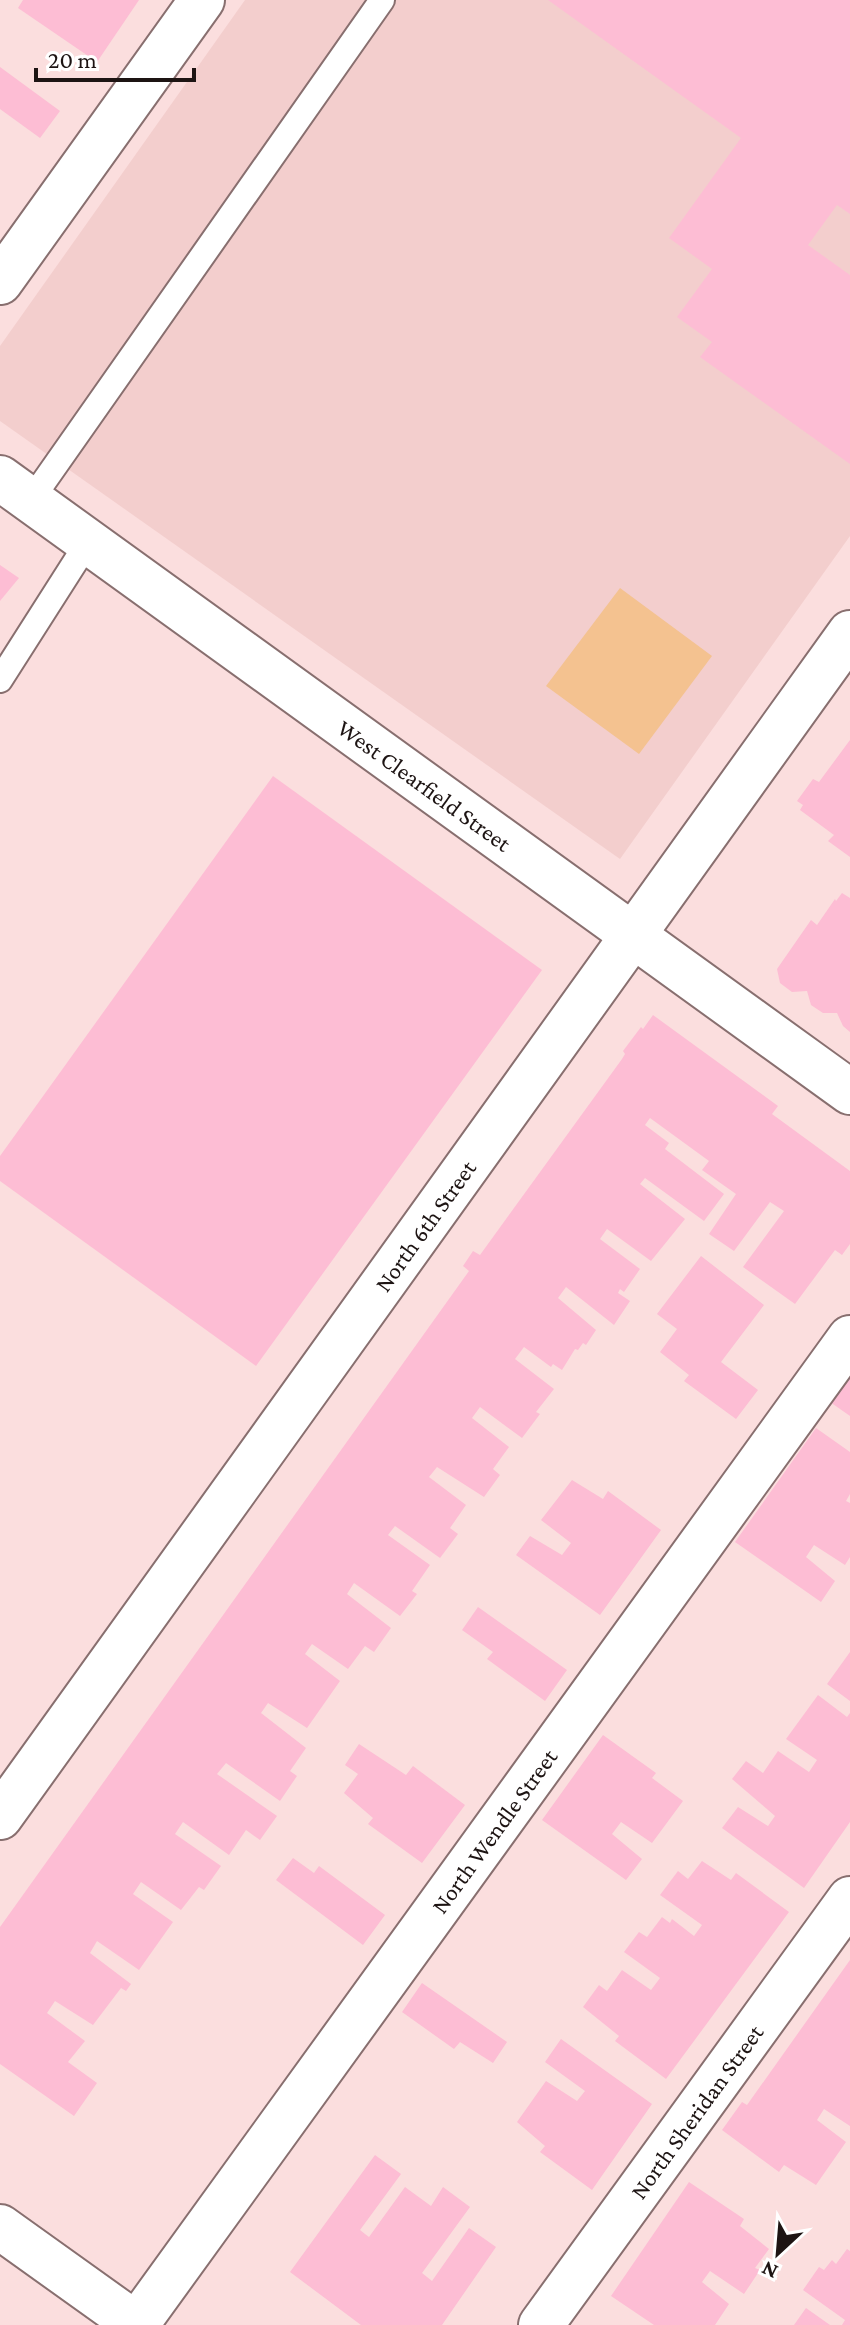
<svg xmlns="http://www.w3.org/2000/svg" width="850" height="2325" viewBox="0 0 850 2325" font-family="'Crimson Pro',serif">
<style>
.built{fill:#f3cecd}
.green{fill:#f4c290}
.building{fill:#fdbdd4}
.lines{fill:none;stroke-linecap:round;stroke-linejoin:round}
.service-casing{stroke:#886f6f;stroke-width:28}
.minor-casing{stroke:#886f6f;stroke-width:48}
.tertiary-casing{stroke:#886f6f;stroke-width:48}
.secondary-casing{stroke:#886f6f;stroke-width:48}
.service{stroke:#fff;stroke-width:24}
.minor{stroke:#fff;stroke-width:44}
.tertiary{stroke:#fff;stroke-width:44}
.secondary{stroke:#fff;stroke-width:44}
.labels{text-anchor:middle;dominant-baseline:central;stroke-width:6;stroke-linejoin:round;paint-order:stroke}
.street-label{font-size:24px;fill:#1d1413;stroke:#fff}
</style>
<rect width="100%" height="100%" fill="#fbdede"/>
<polygon class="built" points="245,0 850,0 850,536 620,859 0,421 0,346"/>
<polygon class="green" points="620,588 712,656 639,754 546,686"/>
<g class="building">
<polygon points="23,0 139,0 97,62 18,8"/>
<polygon points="548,0 850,0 850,214 837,205 808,245 850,275 850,464 700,357 712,342 677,317 712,269 669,238 741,138"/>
<polygon points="0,67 60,111 40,138 0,109"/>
<polygon points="0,565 19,578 0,601"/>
<polygon points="850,740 850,857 828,841 834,835 800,810 803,805 797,801 813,779 819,782"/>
<polygon points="273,776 542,970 256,1366 0,1181 0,1156"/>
<polygon points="842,893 850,898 850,1032 843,1026 837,1013 823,1013 811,1005 807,991 792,992 780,983 777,969 811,920 817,925 835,899 836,901"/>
<polygon points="653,1015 778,1106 772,1114 850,1171 850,1244 842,1255 835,1250 795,1304 743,1267 784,1211 770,1202 734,1251 709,1234 736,1194 702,1170 709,1161 650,1118 645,1125 669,1143 665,1149 724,1194 704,1221 645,1178 640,1184 685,1219 651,1261 607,1229 600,1239 640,1269 624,1292 620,1289 618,1293 630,1301 614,1325 566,1287 558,1298 596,1330 586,1345 583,1343 578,1350 575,1349 562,1370 553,1364 551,1367 524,1347 515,1359 554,1389 536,1412 540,1414 522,1438 480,1407 472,1418 509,1447 493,1469 500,1475 484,1497 437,1467 429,1477 466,1505 450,1528 458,1534 440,1558 395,1526 388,1535 430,1565 412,1591 417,1594 400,1616 354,1583 347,1594 391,1628 374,1652 365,1646 348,1669 312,1644 305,1654 340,1681 307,1728 268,1703 261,1713 306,1748 290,1771 297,1776 280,1801 226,1763 217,1774 277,1816 260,1840 246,1830 229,1855 183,1822 175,1834 221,1866 204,1890 199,1887 181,1910 141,1882 133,1894 173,1922 139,1970 97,1941 90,1953 131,1984 126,1991 121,1988 93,2025 55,2001 47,2013 85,2041 68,2062 97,2083 74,2116 0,2064 0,1927 469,1271 463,1266 473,1251 480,1255 622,1059 625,1054 623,1051 641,1027 643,1029"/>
<polygon points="701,1256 764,1305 721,1362 758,1390 736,1419 684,1381 689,1375 660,1352 677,1329 657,1314"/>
<polygon points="850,1373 850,1416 830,1402"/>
<polygon points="816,1428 850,1452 850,1494 846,1501 850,1503 850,1557 845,1565 814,1545 806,1557 835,1581 821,1602 735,1542"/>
<polygon points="572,1480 603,1499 608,1491 661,1530 600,1615 516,1555 530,1536 562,1555 571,1543 541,1520"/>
<polygon points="478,1607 567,1670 545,1701 487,1659 493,1652 462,1630"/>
<polygon points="850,1652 850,1701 827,1684"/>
<polygon points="818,1695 847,1717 850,1713 850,1822 804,1888 722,1828 738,1807 768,1826 775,1816 732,1779 746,1761 763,1773 778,1751 809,1772 817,1760 786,1739"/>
<polygon points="603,1735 656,1773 652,1778 683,1801 652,1843 621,1822 612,1834 642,1859 626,1880 542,1820"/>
<polygon points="359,1744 406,1775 413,1766 465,1805 422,1863 368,1824 373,1818 344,1793 358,1774 345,1765"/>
<polygon points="293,1858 314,1873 319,1866 385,1915 363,1945 276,1880"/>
<polygon points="702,1861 731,1880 736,1873 789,1912 666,2079 615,2041 619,2036 583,2007 599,1985 607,1991 622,1970 651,1990 660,1978 624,1952 639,1932 647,1937 662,1917 670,1923 672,1919 694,1936 702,1925 660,1895 678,1871 688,1879"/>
<polygon points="850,1960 850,2126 824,2109 817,2120 846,2142 816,2185 784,2165 779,2172 722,2130 742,2102 747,2105"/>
<polygon points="422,1983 507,2042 493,2063 460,2042 454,2049 402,2012"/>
<polygon points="561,2039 652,2104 592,2190 540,2152 545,2146 517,2122 546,2081 577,2101 585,2091 545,2062"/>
<polygon points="375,2155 401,2174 360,2230 365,2234 369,2237 405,2187 431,2206 443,2187 470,2207 422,2273 432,2281 469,2228 496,2247 442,2325 361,2325 290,2272"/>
<polygon points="689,2182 744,2219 740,2226 769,2249 755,2268 760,2270 744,2294 710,2271 702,2282 729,2304 715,2325 654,2325 611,2296"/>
<polygon points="847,2249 850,2251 850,2325 842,2325 845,2320 803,2290 819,2267 824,2270 832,2260 836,2264"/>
<polygon points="806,2308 830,2325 794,2325"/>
</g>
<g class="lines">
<defs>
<g id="service">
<polyline points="31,500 382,0"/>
<polyline points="0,680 88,542"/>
</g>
<g id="minor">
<polyline points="0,282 202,0"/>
<path id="s1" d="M 0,478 L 850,1092"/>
<path id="s2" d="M 136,2325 L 850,1338"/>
<path id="s3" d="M 541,2325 L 850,1899"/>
</g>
<g id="tertiary">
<path id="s4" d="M 0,1817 L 850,633"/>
</g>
<polyline id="secondary" points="0,2227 137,2325"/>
</defs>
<use href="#service" class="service-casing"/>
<use href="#minor" class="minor-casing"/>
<use href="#tertiary" class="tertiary-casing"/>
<use href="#secondary" class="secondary-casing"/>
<use href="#service" class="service"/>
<use href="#minor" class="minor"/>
<use href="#tertiary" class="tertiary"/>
<use href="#secondary" class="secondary"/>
</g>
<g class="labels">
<g class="street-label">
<text stroke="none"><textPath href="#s1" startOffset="524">West Clearfield Street</textPath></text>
<text stroke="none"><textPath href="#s4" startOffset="728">North 6th Street</textPath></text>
<text stroke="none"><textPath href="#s2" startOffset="610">North Wendle Street</textPath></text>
<text stroke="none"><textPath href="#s3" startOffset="264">North Sheridan Street</textPath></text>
</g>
</g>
<g transform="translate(778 2253) rotate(206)" stroke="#ffffff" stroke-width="6" paint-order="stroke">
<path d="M0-6L14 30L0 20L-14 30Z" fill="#1d1413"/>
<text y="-12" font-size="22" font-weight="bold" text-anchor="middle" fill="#1d1413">N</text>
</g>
<path d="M36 68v12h158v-12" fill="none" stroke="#1d1413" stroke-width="4"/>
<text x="48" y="68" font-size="24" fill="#1d1413" stroke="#ffffff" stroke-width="6" paint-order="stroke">20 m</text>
</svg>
